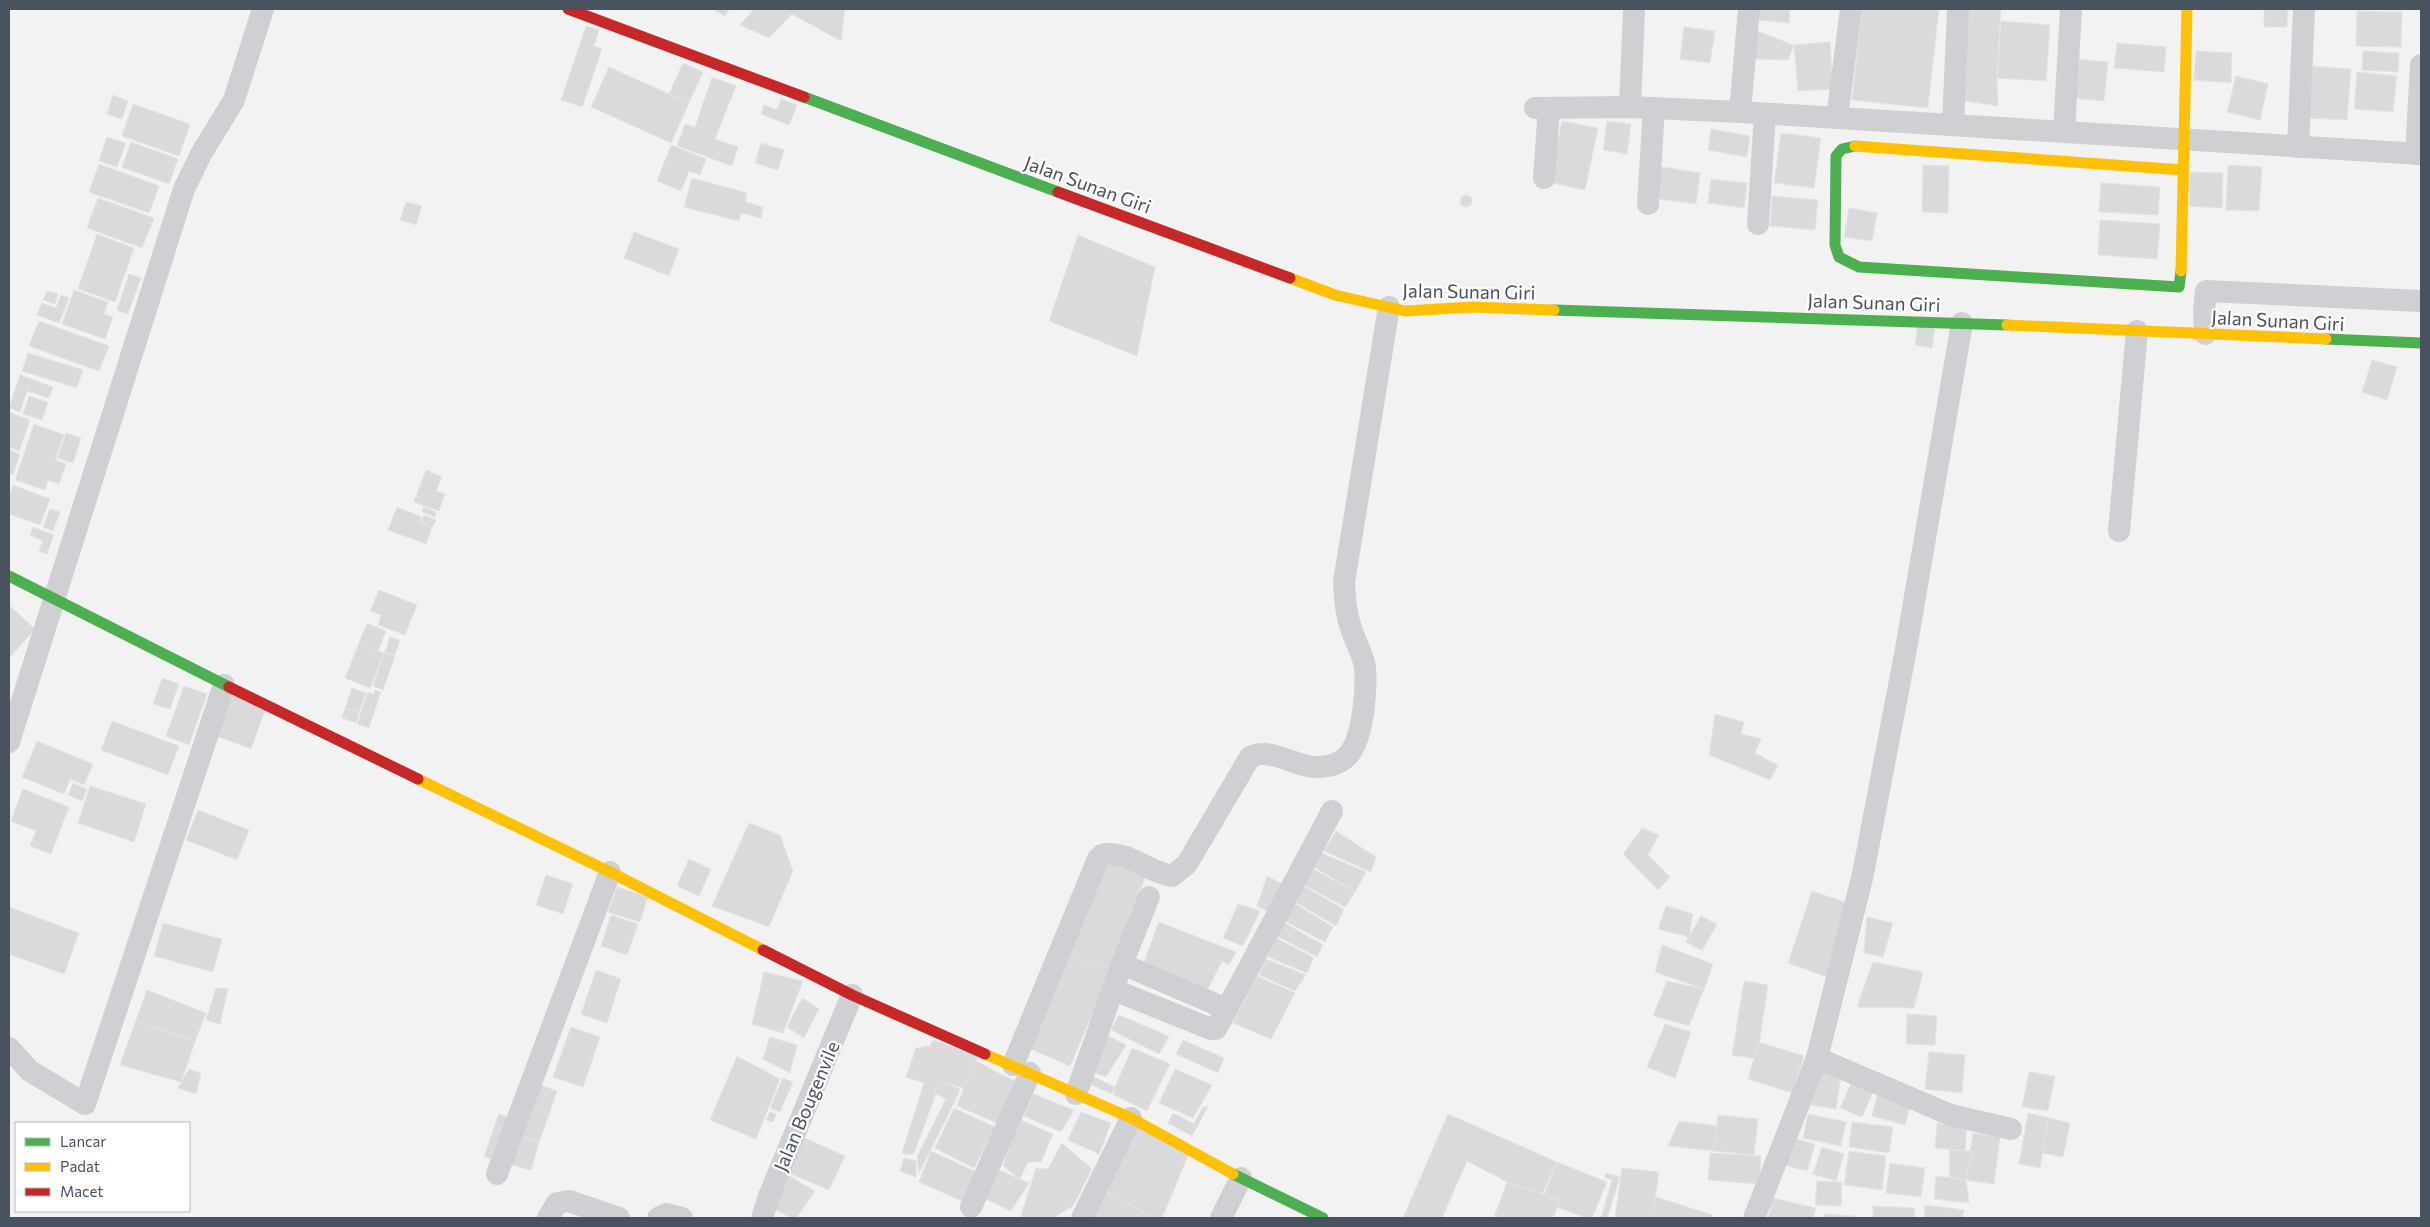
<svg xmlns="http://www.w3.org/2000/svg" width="2430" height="1227" viewBox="0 0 2430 1227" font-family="Commissioner,sans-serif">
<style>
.building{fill:#dadadd;stroke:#e4e4e5}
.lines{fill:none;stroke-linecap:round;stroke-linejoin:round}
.street{stroke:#ced0d3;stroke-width:22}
.fast{stroke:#4caf50;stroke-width:11}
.slow{stroke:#ffc107;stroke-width:11}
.jam{stroke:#c62828;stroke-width:11}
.labels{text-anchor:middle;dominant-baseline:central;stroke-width:4.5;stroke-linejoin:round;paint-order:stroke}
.street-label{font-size:19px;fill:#49525f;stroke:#fff}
</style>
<rect width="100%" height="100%" fill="#f3f2f2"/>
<g class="building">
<polygon points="712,9 729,9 725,16"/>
<polygon points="754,9 845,9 841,41 792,14 769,38 740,25"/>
<polygon points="1759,9 1790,9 1789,23 1758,20"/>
<polygon points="1862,9 1939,9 1928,108 1852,100"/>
<polygon points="1964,9 2001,9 1997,78 1998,106 1959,100"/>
<polygon points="2264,9 2288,9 2287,27 2264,27"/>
<polygon points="2357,11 2402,12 2401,47 2356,46"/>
<polygon points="2001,21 2050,25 2046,81 1997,78"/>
<polygon points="586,26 599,30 594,46 602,49 582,107 561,100"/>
<polygon points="1684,27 1715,31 1710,63 1680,59"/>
<polygon points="1752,29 1794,45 1788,60 1751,59"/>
<polygon points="1830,42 1833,89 1798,91 1794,45"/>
<polygon points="2117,43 2166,47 2164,72 2114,68"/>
<polygon points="2196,51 2232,53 2231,83 2194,80"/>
<polygon points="2363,51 2399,53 2398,72 2362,70"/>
<polygon points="2076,59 2108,62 2104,101 2072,98"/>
<polygon points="683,63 703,72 689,103 669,94"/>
<polygon points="2310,66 2351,69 2347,120 2307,118"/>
<polygon points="609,67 689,103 671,143 591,107"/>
<polygon points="2357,72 2397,76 2393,112 2354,109"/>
<polygon points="2236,76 2268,84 2260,120 2227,112"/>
<polygon points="712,77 736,86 715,139 738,147 732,166 677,146 685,124 695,127"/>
<polygon points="113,95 128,101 122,119 107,114"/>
<polygon points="781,99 797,105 789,125 761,114 764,105 777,110"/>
<polygon points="133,104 190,124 179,156 122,136"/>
<polygon points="1562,121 1598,128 1585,190 1549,182"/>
<polygon points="1607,121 1631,124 1627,154 1603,150"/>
<polygon points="1711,129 1750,136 1747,157 1708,150"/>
<polygon points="1781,133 1821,138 1814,188 1774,183"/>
<polygon points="107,137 126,143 117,167 99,161"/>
<polygon points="131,142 178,159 169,184 122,167"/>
<polygon points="761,143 784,150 778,170 755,163"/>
<polygon points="671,145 706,159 700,175 689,171 681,191 657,181"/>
<polygon points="99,164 159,186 149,213 89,192"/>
<polygon points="1923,165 1949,166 1948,213 1922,212"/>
<polygon points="2228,165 2262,167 2259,211 2226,210"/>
<polygon points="1656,166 1700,173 1696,204 1652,198"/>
<polygon points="2190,172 2223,173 2222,208 2189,206"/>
<polygon points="692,178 747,193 745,202 763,207 761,218 741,213 739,221 684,207"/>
<polygon points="1711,179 1747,183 1744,208 1708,203"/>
<polygon points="2101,183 2160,187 2158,215 2099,212"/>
<circle cx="1466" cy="201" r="6"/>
<polygon points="1772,196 1818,200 1815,230 1770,226"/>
<polygon points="98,198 154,218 142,248 87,228"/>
<polygon points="406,202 422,206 416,225 400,220"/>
<polygon points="1849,208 1877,213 1872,241 1844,237"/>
<polygon points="2100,220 2160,224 2157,259 2098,255"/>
<polygon points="634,232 679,249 669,276 624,258"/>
<polygon points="97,234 134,248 115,302 78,289"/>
<polygon points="1078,235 1155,267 1137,356 1049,321"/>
<polygon points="129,274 141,278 128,314 117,310"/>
<polygon points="74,290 108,302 104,314 113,317 105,339 62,324"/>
<polygon points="47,291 58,294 55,304 43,300"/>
<polygon points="61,295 69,298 59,323 37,315 42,303 56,308"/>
<polygon points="39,321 109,346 99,371 29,346"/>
<polygon points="1918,324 1935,327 1932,348 1915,345"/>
<polygon points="28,353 83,370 77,388 22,371"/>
<polygon points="2372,360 2397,367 2387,400 2362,392"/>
<polygon points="20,375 53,387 49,398 27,391 20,412 9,408"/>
<polygon points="29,396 48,402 42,420 23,414"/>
<polygon points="9,412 30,420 19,451 9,447"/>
<polygon points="34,424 64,435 55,460 66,464 59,484 48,480 45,490 15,480"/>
<polygon points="66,433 81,438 73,463 57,458"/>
<polygon points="9,450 20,454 13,475 9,473"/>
<polygon points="426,470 442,477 436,491 445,494 439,511 414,502"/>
<polygon points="13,485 50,499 40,525 9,514 9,496"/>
<polygon points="397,507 422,517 420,522 432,527 426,544 388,530"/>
<polygon points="423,507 436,512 435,517 422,512"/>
<polygon points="50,509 60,512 53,531 43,527"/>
<polygon points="424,515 436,520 433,527 421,522"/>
<polygon points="33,527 54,535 47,554 39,551 43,541 30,535"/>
<polygon points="379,590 417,605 405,635 378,625 381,615 370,611"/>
<polygon points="9,605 35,629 9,658"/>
<polygon points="367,623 386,631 378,651 359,643"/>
<polygon points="390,637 400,640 395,655 385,652"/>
<polygon points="359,643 384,653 370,688 345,678"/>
<polygon points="384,653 395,656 383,690 373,686"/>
<polygon points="162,678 179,684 170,709 153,704"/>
<polygon points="184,686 207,694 189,745 166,736"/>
<polygon points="352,688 366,693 359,713 345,708"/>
<polygon points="375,690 381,692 369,728 357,724 368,692 374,694"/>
<polygon points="226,693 266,708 251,749 211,734"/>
<polygon points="345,708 359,713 356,723 342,718"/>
<polygon points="1715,714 1744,722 1741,734 1761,739 1755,753 1778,765 1770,780 1709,755"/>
<polygon points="112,721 179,746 168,775 101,750"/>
<polygon points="37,741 93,764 84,785 70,779 64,794 22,777"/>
<polygon points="73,783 87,789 82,801 68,795"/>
<polygon points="90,786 146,804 134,842 78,823"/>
<polygon points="23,789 69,807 51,854 30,846 36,831 11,821"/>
<polygon points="198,810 249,830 237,860 186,840"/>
<polygon points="749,823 780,835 793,871 769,927 712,906"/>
<polygon points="1642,828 1659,835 1648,855 1670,877 1658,890 1623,854"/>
<polygon points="1336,831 1376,857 1371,872 1324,851"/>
<polygon points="1322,853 1366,872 1355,892 1314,867"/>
<polygon points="1105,856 1148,870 1109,969 1068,957"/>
<polygon points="689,859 711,869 699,896 677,886"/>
<polygon points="1313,869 1355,892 1345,907 1304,885"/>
<polygon points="546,875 573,884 563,914 536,905"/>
<polygon points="1267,876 1284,885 1273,914 1257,906"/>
<polygon points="1303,886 1344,909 1336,926 1295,902"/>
<polygon points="617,887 648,897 640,922 608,912"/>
<polygon points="1812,891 1851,904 1827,977 1788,963"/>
<polygon points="1292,902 1333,927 1325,942 1283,920"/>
<polygon points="1238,904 1260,911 1243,946 1223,938"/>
<polygon points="1666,906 1693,914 1689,937 1658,929"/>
<polygon points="9,907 79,933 64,974 9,954"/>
<polygon points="611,915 638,924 627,955 601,946"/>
<polygon points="1701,916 1717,924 1702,951 1686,942"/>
<polygon points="1867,917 1893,923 1883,957 1864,953"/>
<polygon points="1159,922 1236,952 1229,965 1222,961 1207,991 1142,967"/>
<polygon points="1283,922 1323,945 1317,957 1277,936"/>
<polygon points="163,923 222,939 213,972 154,956"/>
<polygon points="1276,938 1314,958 1307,973 1268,957"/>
<polygon points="1662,945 1713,964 1704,989 1655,972"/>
<polygon points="1065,954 1112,969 1070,1066 1031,1049"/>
<polygon points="1266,959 1306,975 1295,991 1259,975"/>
<polygon points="1873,962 1923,972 1914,1008 1857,1007"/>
<polygon points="596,970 621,979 607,1023 581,1014"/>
<polygon points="764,972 803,981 783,1033 752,1024"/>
<polygon points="1257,976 1295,993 1271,1039 1233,1023"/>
<polygon points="1667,981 1704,989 1689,1026 1653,1016"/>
<polygon points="1744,981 1768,985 1757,1059 1732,1055"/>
<polygon points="216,988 228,989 220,1024 206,1020"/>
<polygon points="147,990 206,1013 195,1042 136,1020"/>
<polygon points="802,998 819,1009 804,1038 787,1027"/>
<polygon points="1907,1014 1937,1016 1935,1045 1906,1044"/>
<polygon points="1119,1015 1169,1036 1159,1054 1111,1030"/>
<polygon points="136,1020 195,1042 181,1082 120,1065"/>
<polygon points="1665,1024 1691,1032 1675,1078 1647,1067"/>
<polygon points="571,1027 600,1037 583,1087 553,1077"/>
<polygon points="1105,1034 1126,1045 1106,1077 1088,1070"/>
<polygon points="770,1037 797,1045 790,1073 763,1059"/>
<polygon points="933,1040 978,1056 966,1089 941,1081 914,1153 907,1155 902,1153 924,1083 906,1077 916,1048 930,1046"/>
<polygon points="1183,1040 1224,1058 1218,1073 1176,1054"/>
<polygon points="1759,1042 1804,1056 1792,1093 1748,1079"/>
<polygon points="1132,1048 1170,1064 1147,1111 1114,1095 1115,1087"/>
<polygon points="1929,1052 1965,1055 1962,1093 1925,1089"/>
<polygon points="737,1056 780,1079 756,1139 710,1120"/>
<polygon points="974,1060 1020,1084 999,1124 957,1106"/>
<polygon points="1817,1067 1842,1070 1836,1109 1811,1105"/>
<polygon points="189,1069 201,1073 196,1094 178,1088"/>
<polygon points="1175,1069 1212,1085 1193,1118 1159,1103"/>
<polygon points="2029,1072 2055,1076 2048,1111 2022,1107"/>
<polygon points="1090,1075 1115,1087 1112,1094 1087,1083"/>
<polygon points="783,1078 793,1082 780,1112 770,1108"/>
<polygon points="526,1080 557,1091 549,1115 517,1103"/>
<polygon points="940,1080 960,1089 954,1103 934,1093"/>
<polygon points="1852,1081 1874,1090 1862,1117 1840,1108"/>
<polygon points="1033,1094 1074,1110 1061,1132 1024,1116"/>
<polygon points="1877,1096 1910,1105 1905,1125 1872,1116"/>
<polygon points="946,1099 954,1103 919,1173 917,1157"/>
<polygon points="1209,1105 1192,1136 1168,1123 1173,1113 1194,1124 1202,1108"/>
<polygon points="530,1107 549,1115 539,1142 520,1135"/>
<polygon points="954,1108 995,1127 974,1168 935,1148"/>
<polygon points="770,1112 776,1114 773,1122 766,1120"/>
<polygon points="1081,1112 1111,1123 1099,1154 1068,1140"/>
<polygon points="2028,1113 2049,1118 2040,1168 2019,1164"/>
<polygon points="499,1114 512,1119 520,1135 494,1128"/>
<polygon points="1448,1114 1557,1162 1542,1194 1507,1182 1467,1161 1442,1218 1403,1218"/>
<polygon points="1808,1114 1846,1122 1841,1146 1803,1138"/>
<polygon points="1718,1115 1758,1119 1754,1155 1714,1151"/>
<polygon points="2049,1118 2070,1123 2063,1157 2042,1153"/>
<polygon points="1018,1119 1053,1134 1041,1162 1028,1162 1020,1179 1003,1166"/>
<polygon points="1679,1121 1717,1126 1714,1151 1668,1146"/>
<polygon points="1852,1122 1893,1127 1889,1153 1849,1147"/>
<polygon points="1937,1123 1967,1125 1965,1151 1935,1148"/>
<polygon points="1138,1127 1189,1153 1162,1218 1155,1218 1106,1192"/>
<polygon points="494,1128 520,1135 509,1164 484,1157"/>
<polygon points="1973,1133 2000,1137 1994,1184 1966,1180"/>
<polygon points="520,1135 539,1142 531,1170 509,1164"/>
<polygon points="800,1136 845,1156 829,1190 784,1171"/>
<polygon points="1792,1138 1815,1144 1807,1171 1785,1165"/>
<polygon points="1062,1143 1092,1169 1073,1206 1053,1218 1025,1218 1021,1216 1036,1168 1048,1169"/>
<polygon points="1822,1147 1844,1154 1836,1181 1813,1174"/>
<polygon points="1950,1150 1972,1151 1966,1180 1949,1177"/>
<polygon points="931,1151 976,1172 964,1202 919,1182"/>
<polygon points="1849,1151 1886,1156 1882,1190 1844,1185"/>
<polygon points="1710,1153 1761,1156 1759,1184 1708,1180"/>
<polygon points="904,1158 916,1161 916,1177 900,1171"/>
<polygon points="1557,1162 1607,1182 1592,1218 1586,1218 1557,1207 1544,1195"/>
<polygon points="1890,1163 1925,1168 1921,1197 1886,1193"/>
<polygon points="1622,1168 1659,1172 1653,1218 1615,1218"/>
<polygon points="997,1169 1029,1183 1011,1211 984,1198"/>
<polygon points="1606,1173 1620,1177 1607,1218 1601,1218 1612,1180 1605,1178"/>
<polygon points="786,1174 815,1191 796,1218 791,1218 772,1208"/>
<polygon points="1936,1176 1966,1180 1969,1203 1934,1199"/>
<polygon points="1817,1181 1842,1182 1841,1206 1815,1205"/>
<polygon points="1507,1182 1560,1200 1553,1218 1494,1217"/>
<polygon points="1106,1192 1155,1218 1094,1218"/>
<polygon points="1656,1197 1713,1215 1712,1218 1649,1218"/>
<polygon points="1773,1198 1816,1208 1813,1218 1768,1218"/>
<polygon points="1925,1205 1964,1210 1962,1218 1924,1218"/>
<polygon points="1873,1206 1915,1208 1914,1218 1873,1218"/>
<polygon points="1824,1214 1855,1216 1855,1218 1823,1218"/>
</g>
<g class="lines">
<g class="street">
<polyline points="1630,107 1634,9"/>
<polyline points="1535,108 1630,107 1740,112 2421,154"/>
<polyline points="1740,112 1749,9"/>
<polyline points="1837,118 1851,9"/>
<polyline points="1953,125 1958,9"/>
<polyline points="2064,132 2071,9"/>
<polyline points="2298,147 2304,9"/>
<polyline points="2416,154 2421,65"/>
<polyline points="1544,178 1549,108"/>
<polyline points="1648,204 1654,108"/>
<polyline points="1758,224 1765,114"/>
<polyline points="2205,334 2204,311 2206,291 2421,301"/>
<polyline points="2119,531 2137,331"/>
<polyline points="9,742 184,189 201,154 234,100 263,9"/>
<polyline points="1122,964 1149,897"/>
<polyline points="1114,990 1211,1029 1216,1029 1227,1009"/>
<polyline points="9,1048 30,1071 85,1104 224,685"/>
<polyline points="1817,1058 1951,1115 2011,1129"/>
<path d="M 1013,1065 L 1098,859 L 1102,855 C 1127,849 1149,873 1172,876 L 1187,864 L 1250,757 C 1272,746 1296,769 1320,767 C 1331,766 1343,763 1350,753 C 1363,735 1367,690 1365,667 C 1363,655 1356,643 1352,631 C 1346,615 1345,600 1344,582 L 1389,307"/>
<polyline points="1076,1094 1122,964 1227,1009 1332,811"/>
<polyline points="497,1174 610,872"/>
<polyline points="971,1207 1030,1073"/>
<polyline points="548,1218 557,1203 569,1201 619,1218"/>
<polyline points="658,1218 666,1214 682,1218"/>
<polyline points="762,1218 769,1196 852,995"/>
<polyline points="1082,1218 1131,1118"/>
<polyline points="1221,1218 1241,1178"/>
<polyline points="1754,1218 1817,1058 1863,874 1906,649 1962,323"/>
</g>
<g class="fast">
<polyline points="804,97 1058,192"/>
<polyline points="1855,146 1842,149 1836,156 1835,245 1839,257 1859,267 2179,287 2181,271"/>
<polyline points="1554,310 2007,325"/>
<polyline points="2326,339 2421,343"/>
<polyline points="9,576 229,687"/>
<polyline points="1233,1174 1323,1218"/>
</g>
<g class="slow">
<polyline points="1855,146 2183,170"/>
<polyline points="2181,271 2187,9"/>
<polyline points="1290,278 1335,295 1405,311 1472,307 1554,310"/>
<polyline points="2007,325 2326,339"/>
<polyline points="418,779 610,872 763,950"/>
<polyline points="985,1054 1131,1118 1233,1174"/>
</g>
<g class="jam">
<polyline points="568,9 804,97"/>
<polyline points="1058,192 1290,278"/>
<polyline points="229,687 418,779"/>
<polyline points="763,950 852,995 985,1054"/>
</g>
</g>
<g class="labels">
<g class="street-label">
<text transform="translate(1088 184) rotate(20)">Jalan Sunan Giri</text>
<text transform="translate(1469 291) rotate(1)">Jalan Sunan Giri</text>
<text transform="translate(1874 302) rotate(2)">Jalan Sunan Giri</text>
<text transform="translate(2278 320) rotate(3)">Jalan Sunan Giri</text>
<text transform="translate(806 1106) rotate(-67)">Jalan Bougenvile</text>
</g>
</g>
<rect width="2430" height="1227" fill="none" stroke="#49525f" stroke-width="20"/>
<rect x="15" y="1122" width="175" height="90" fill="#ffffff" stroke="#b6babf"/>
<rect x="25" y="1138" width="25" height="8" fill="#4caf50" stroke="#b6babf"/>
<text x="60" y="1147" font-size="15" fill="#49525f">Lancar</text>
<rect x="25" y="1163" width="25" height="8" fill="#ffc107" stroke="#b6babf"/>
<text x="60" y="1172" font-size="15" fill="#49525f">Padat</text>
<rect x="25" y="1188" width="25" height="8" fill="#c62828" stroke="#b6babf"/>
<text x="60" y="1197" font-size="15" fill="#49525f">Macet</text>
</svg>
